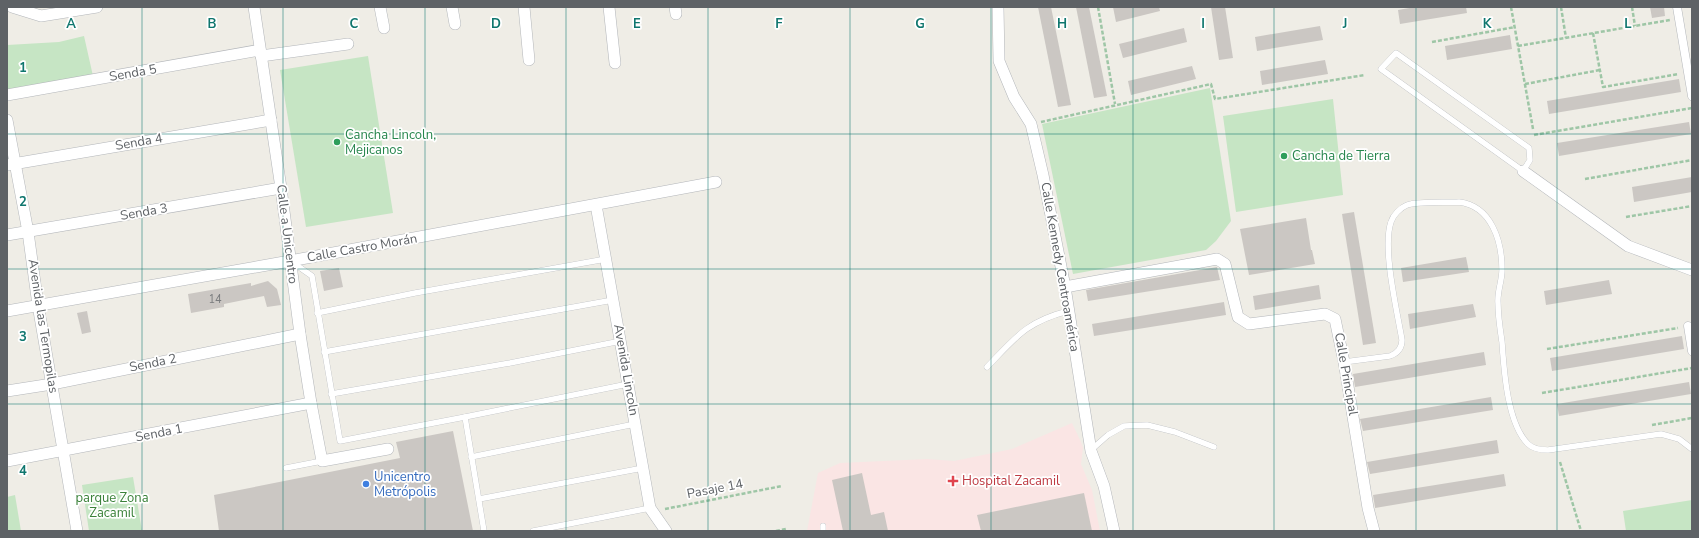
<svg xmlns="http://www.w3.org/2000/svg" width="1699" height="538" viewBox="0 0 1699 538" font-family="'Nunito Sans',sans-serif">
<style>
.medical{fill:#fae5e4}
.green{fill:#c6e5c4}
.building{fill:#cbc7c3}
.lines{fill:none;stroke-linecap:round;stroke-linejoin:round}
.service-casing{stroke:#b3b6ba;stroke-width:6}
.pedestrian-casing{stroke:#b3b6ba;stroke-width:9}
.minor-casing{stroke:#b3b6ba;stroke-width:12}
.path{stroke:#9ec6a6;stroke-width:2.5;stroke-dasharray:4 2;stroke-linecap:butt}
.service{stroke:#fff;stroke-width:5.5}
.pedestrian{stroke:#fff;stroke-width:8}
.minor{stroke:#fff;stroke-width:11}
.grid{fill:none;stroke:#0f766e;stroke-width:1;stroke-opacity:0.55}
.leisure-dot{fill:#2e9e5b;stroke:#fff;stroke-width:1.5}
.health-dot{fill:#e0444e;stroke:#fff;stroke-width:1.5}
.shop-dot{fill:#3f7fe0;stroke:#fff;stroke-width:1.5}
.labels{text-anchor:middle;dominant-baseline:central;stroke-width:3.5;stroke-linejoin:round;paint-order:stroke}
.number-label{font-size:11px;fill:#797b7d}
.street-label{font-size:13px;fill:#5e6266;stroke:#fff}
.leisure-label{font-size:13px;fill:#27864d;stroke:#fff;text-anchor:start}
.shop-label{font-size:13px;fill:#366cbe;stroke:#fff;text-anchor:start}
.health-label{font-size:13px;fill:#be3a42;stroke:#fff;text-anchor:start}
.park-label{font-size:13px;fill:#3a8139;stroke:#fff}
.grid-label{font-size:13px;text-anchor:middle;font-weight:bold;fill:#0f766e;stroke:#fff;stroke-width:3.5;stroke-linejoin:round;paint-order:stroke}
</style>
<rect width="100%" height="100%" fill="#efede6"/>
<polygon class="medical" points="1072,423 1081,442 1083,448 1081,464 1092,490 1100,531 807,531 818,473 840,463 927,459 954,461 1012,449"/>
<g class="green">
<polygon points="84,36 93,76 7,92 7,45 59,42"/>
<polygon points="368,56 393,213 306,227 280,70"/>
<polygon points="1210,88 1231,221 1216,241 1206,250 1073,274 1042,124"/>
<polygon points="1333,99 1343,195 1236,212 1223,116"/>
<polygon points="133,477 142,531 89,531 82,485"/>
<polygon points="15,495 21,531 7,531 7,497"/>
<polygon points="1692,500 1692,531 1626,531 1623,511"/>
</g>
<g class="building">
<polygon points="1038,7 1051,7 1071,105 1058,107"/>
<polygon points="1076,7 1089,7 1107,96 1094,98"/>
<polygon points="1113,7 1159,7 1160,11 1116,22"/>
<polygon points="1211,7 1225,7 1233,58 1219,60"/>
<polygon points="1415,7 1466,7 1467,13 1400,24 1398,10"/>
<polygon points="1650,7 1664,7 1665,16 1652,18"/>
<polygon points="1320,26 1323,40 1257,51 1255,37"/>
<polygon points="1184,28 1187,42 1123,58 1119,44"/>
<polygon points="1510,35 1512,49 1447,60 1445,46"/>
<polygon points="1325,60 1328,74 1262,85 1260,71"/>
<polygon points="1192,66 1196,79 1131,95 1128,81"/>
<polygon points="1679,79 1681,92 1549,114 1547,101"/>
<polygon points="1689,122 1691,134 1559,156 1557,143"/>
<polygon points="1692,177 1692,192 1634,202 1632,187"/>
<polygon points="1354,212 1376,343 1363,345 1342,214"/>
<polygon points="1306,218 1311,250 1312,250 1315,264 1249,275 1240,229"/>
<polygon points="1466,257 1469,272 1403,282 1401,268"/>
<polygon points="1217,267 1220,280 1088,301 1086,290"/>
<polygon points="339,268 343,287 324,291 320,271"/>
<polygon points="1609,280 1612,294 1546,305 1544,291"/>
<polygon points="268,281 277,289 281,305 267,307 264,296 224,304 224,307 191,313 188,294 251,283 251,286"/>
<polygon points="1319,285 1321,299 1255,310 1253,296"/>
<polygon points="1224,302 1226,315 1094,336 1092,324"/>
<polygon points="1473,304 1476,317 1410,329 1408,314"/>
<polygon points="87,311 91,332 82,334 77,313"/>
<polygon points="1682,336 1684,349 1552,371 1550,358"/>
<polygon points="1484,352 1486,365 1355,387 1353,374"/>
<polygon points="1689,382 1691,394 1559,416 1557,404"/>
<polygon points="1491,397 1493,410 1363,431 1360,419"/>
<polygon points="453,431 473,531 219,531 214,495 400,458 396,442"/>
<polygon points="1497,440 1499,453 1370,474 1367,462"/>
<polygon points="862,473 871,515 884,512 888,531 843,531 832,480"/>
<polygon points="1504,474 1506,486 1375,508 1375,507 1373,495"/>
<polygon points="1084,493 1092,531 981,531 977,515"/>
</g>
<g class="lines">
<defs>
<g id="service">
<polygon points="1396,53 1529,148 1530,160 1523,171 1381,69"/>
<polyline points="292,262 312,276 340,441 465,417 628,384"/>
<polyline points="317,313 415,293 606,259"/>
<polyline points="324,352 613,300"/>
<path d="M 1344,362 L 1390,356 C 1398,353 1402,348 1402,340 C 1397,311 1382,248 1391,222 C 1393,215 1400,208 1407,205 C 1419,201 1446,203 1459,202 C 1492,206 1502,242 1502,270 C 1502,281 1497,292 1498,303 C 1498,316 1500,329 1502,342 C 1504,370 1507,423 1528,444 C 1533,449 1541,450 1548,450 L 1661,434 L 1679,439 L 1692,449"/>
<path d="M 987,367 C 1016,337 1026,322 1068,311"/>
<polyline points="331,394 510,363 621,341"/>
<polyline points="465,417 484,531"/>
<polyline points="1091,450 1108,435 1124,426 1147,425 1175,432 1214,447"/>
<polyline points="471,457 635,424"/>
<polyline points="286,468 322,461"/>
<polyline points="479,499 643,468"/>
<polyline points="823,526 823,531"/>
<polyline points="533,531 650,508"/>
</g>
<g id="pedestrian">
<polyline points="1677,7 1692,96"/>
<polyline points="1688,326 1692,351"/>
</g>
<g id="minor">
<polyline points="12,7 41,16 97,7"/>
<polyline points="254,7 281,188 300,334 311,403 322,461 388,449"/>
<polyline points="380,7 384,28"/>
<polyline points="452,7 455,24"/>
<polyline points="524,7 529,60"/>
<polyline points="609,7 615,63"/>
<polyline points="675,7 676,14"/>
<polyline points="998,7 999,61 1014,97 1031,124 1043,175 1065,287 1091,451 1104,486 1114,531"/>
<polyline points="261,56 348,44"/>
<polyline points="7,95 260,50"/>
<polyline points="7,120 28,232 38,305 77,531"/>
<polyline points="7,165 271,120"/>
<polyline points="1523,171 1628,246 1692,270"/>
<polyline points="596,205 650,508 666,531"/>
<polyline points="7,235 281,188"/>
<polyline points="1065,287 1217,259 1225,264 1238,317 1249,324 1325,314 1335,319 1344,362 1368,508 1374,531"/>
<polyline points="7,311 290,261 716,182"/>
<polyline points="7,391 52,384 300,334"/>
<polyline points="7,461 311,403"/>
</g>
</defs>
<use href="#service" class="service-casing"/>
<use href="#pedestrian" class="pedestrian-casing"/>
<use href="#minor" class="minor-casing"/>
<g class="path">
<polyline points="1098,7 1115,104"/>
<polyline points="1511,7 1533,129"/>
<polyline points="1561,7 1566,38"/>
<polyline points="1632,7 1635,26"/>
<polyline points="1593,33 1603,87 1679,74"/>
<polyline points="1432,42 1515,27"/>
<polyline points="1518,46 1670,20"/>
<polyline points="1525,84 1600,70"/>
<polyline points="1041,122 1211,84 1215,99 1365,75"/>
<polyline points="1534,135 1692,108"/>
<polyline points="1585,179 1692,160"/>
<polyline points="1626,217 1692,206"/>
<polyline points="1547,349 1678,328"/>
<polyline points="1542,393 1692,368"/>
<polyline points="1652,425 1692,418"/>
<polyline points="1560,462 1581,531"/>
<polyline points="665,509 782,486"/>
<polyline points="776,531 786,529"/>
</g>
<use href="#service" class="service"/>
<use href="#pedestrian" class="pedestrian"/>
<use href="#minor" class="minor"/>
</g>
<path class="grid" d="M 142,7 L 142,531M 283,7 L 283,531M 425,7 L 425,531M 566,7 L 566,531M 708,7 L 708,531M 850,7 L 850,531M 991,7 L 991,531M 1133,7 L 1133,531M 1274,7 L 1274,531M 1416,7 L 1416,531M 1557,7 L 1557,531M 7,134 L 1692,134M 7,269 L 1692,269M 7,404 L 1692,404"/>
<g class="leisure-dot">
<circle cx="337" cy="142" r="4"/>
<circle cx="1284" cy="156" r="4"/>
</g>
<path class="health-dot" d="M951 475h4v4h4v4h-4v4h-4v-4h-4v-4h4z"/>
<circle class="shop-dot" cx="366" cy="484" r="4"/>
<g class="labels">
<g class="number-label">
<text x="215" y="299">14</text>
</g>
<g class="street-label">
<text transform="translate(133 73) rotate(-10)">Senda 5</text>
<text transform="translate(139 142) rotate(-10)">Senda 4</text>
<text transform="translate(144 212) rotate(-10)">Senda 3</text>
<text transform="translate(287 234) rotate(83)">Calle a Unicentro</text>
<text transform="translate(362 248) rotate(-10)">Calle Castro Morán</text>
<text transform="translate(1060 267) rotate(80)">Calle Kennedy Centroamérica</text>
<text transform="translate(43 326) rotate(81)">Avenida las Termopilas</text>
<text transform="translate(153 363) rotate(-11)">Senda 2</text>
<text transform="translate(626 370) rotate(80)">Avenida Lincoln</text>
<text transform="translate(1346 374) rotate(80)">Calle Principal</text>
<text transform="translate(159 433) rotate(-11)">Senda 1</text>
<text transform="translate(715 489) rotate(-11)">Pasaje 14</text>
</g>
<g class="leisure-label">
<text x="345" y="135">Cancha Lincoln,<tspan x="345" dy="15">Mejicanos</tspan></text>
<text x="1292" y="156">Cancha de Tierra</text>
</g>
<g class="shop-label">
<text x="374" y="477">Unicentro<tspan x="374" dy="15">Metrópolis</tspan></text>
</g>
<g class="health-label">
<text x="962" y="481">Hospital Zacamil</text>
</g>
<g class="park-label">
<text x="112" y="498">parque Zona<tspan x="112" dy="15">Zacamil</tspan></text>
</g>
</g>
<g class="grid-label">
<text x="71" y="28">A</text>
<text x="212" y="28">B</text>
<text x="354" y="28">C</text>
<text x="496" y="28">D</text>
<text x="637" y="28">E</text>
<text x="779" y="28">F</text>
<text x="920" y="28">G</text>
<text x="1062" y="28">H</text>
<text x="1203" y="28">I</text>
<text x="1345" y="28">J</text>
<text x="1487" y="28">K</text>
<text x="1628" y="28">L</text>
<text x="23" y="72">1</text>
<text x="23" y="206">2</text>
<text x="23" y="341">3</text>
<text x="23" y="475">4</text>
</g>
<rect width="1699" height="538" fill="none" stroke="#5e6266" stroke-width="16"/>
</svg>
